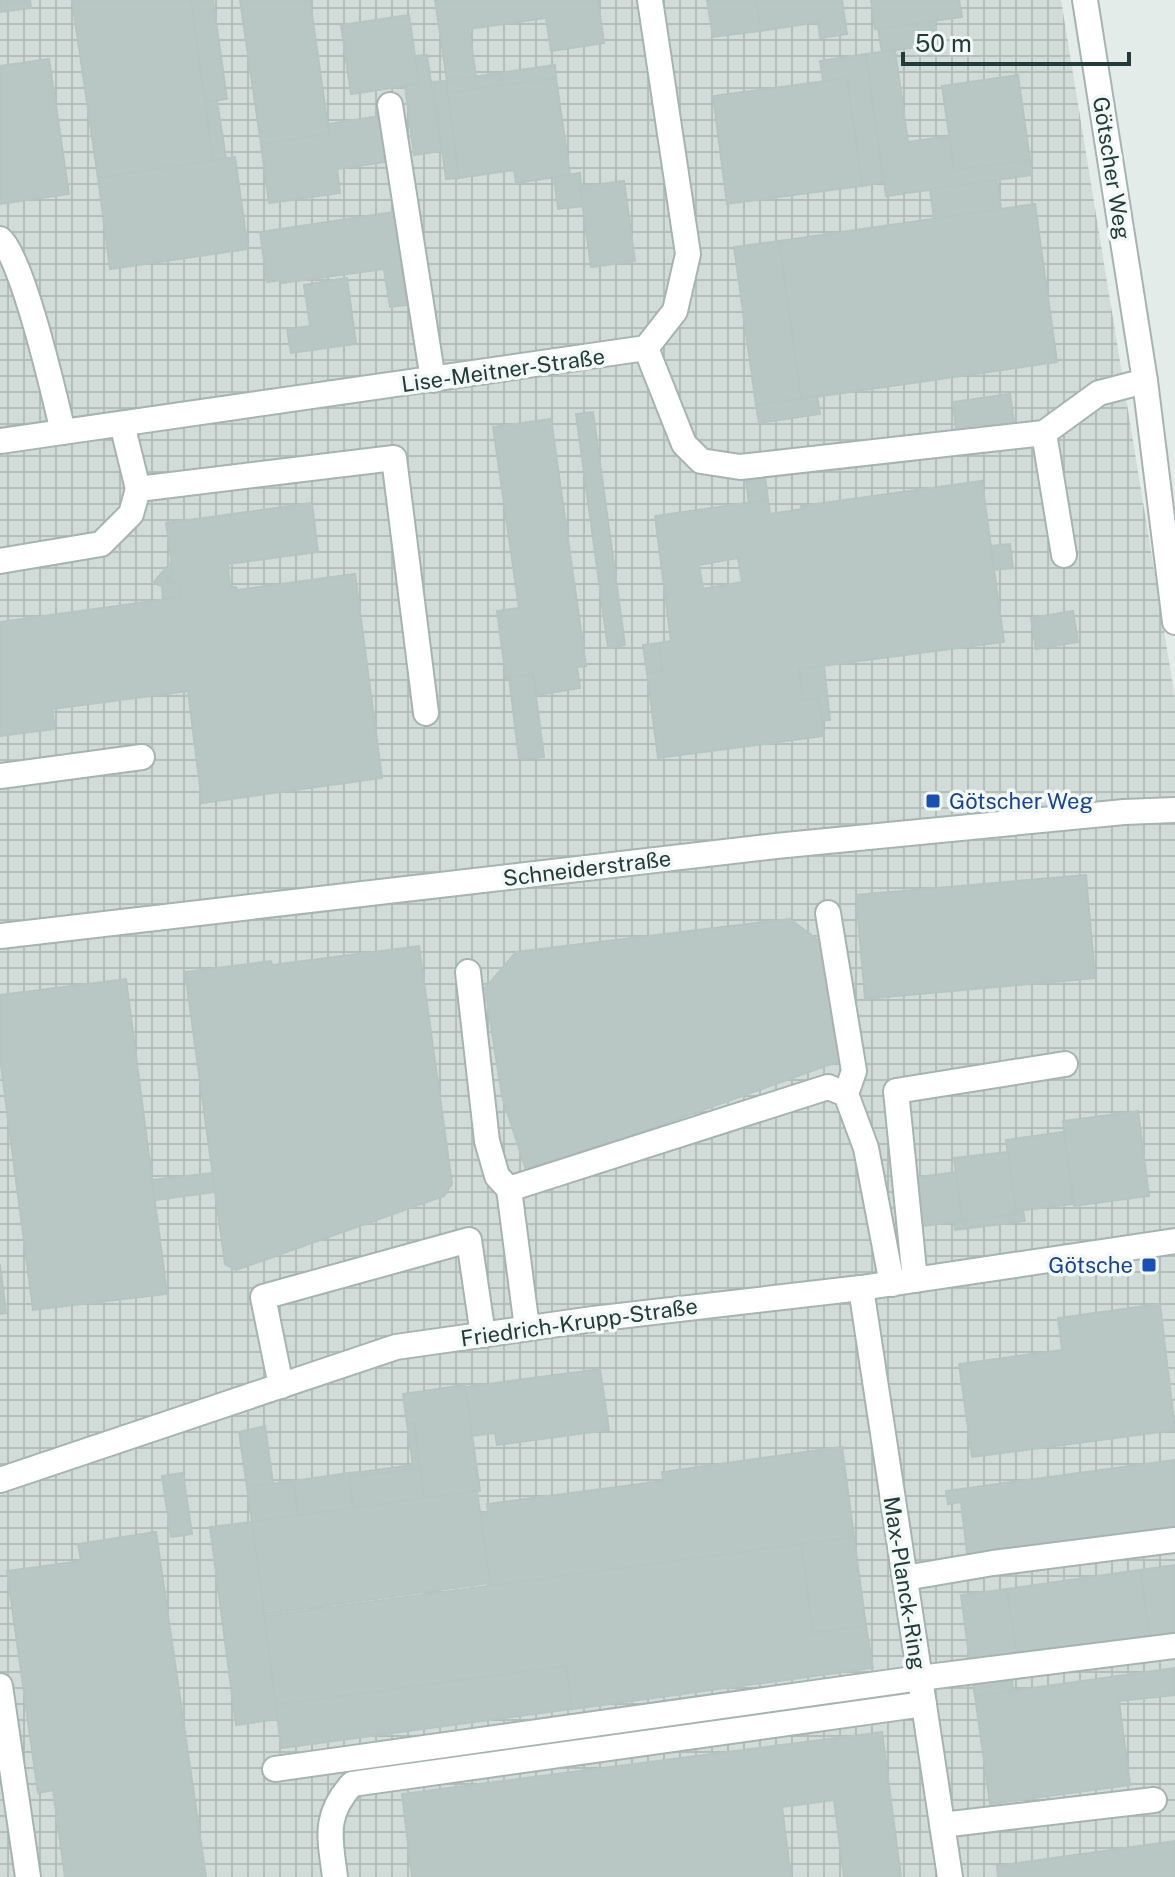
<svg xmlns="http://www.w3.org/2000/svg" width="1175" height="1877" viewBox="0 0 1175 1877" font-family="'Public Sans',sans-serif">
<style>
.industrial{fill:url(#industrial-grid)}
.building{fill:#b8c7c3;stroke:#b6c5c1;stroke-width:2;fill-rule:evenodd}
.lines{fill:none;stroke-linecap:round;stroke-linejoin:round}
.minor-casing{stroke:#a6b4b1;stroke-width:28}
.minor{stroke:#fff;stroke-width:24}
.transit-dot{fill:#1a4fb4;stroke:#f3f9f7;stroke-width:3}
.labels{text-anchor:middle;dominant-baseline:central;stroke-width:7;stroke-linejoin:round;paint-order:stroke}
.street-label{font-size:22px;fill:#243c39;stroke:#f3f9f7}
.transit-label{font-size:22px;fill:#164399;stroke:#f3f9f7;text-anchor:start}
</style>
<defs>
<pattern id="industrial-grid" width="8" height="8" patternUnits="userSpaceOnUse" patternTransform="scale(2)"><rect width="8" height="8" fill="#d1dcd9"/><path d="M0 4h8M4 0v8" fill="none" stroke="#b3bebb"/></pattern>
</defs>
<rect width="100%" height="100%" fill="#e3ece9"/>
<polygon class="industrial" points="0,0 1061,0 1175,698 1175,1877 0,1877"/>
<g class="building">
<polygon points="0,0 30,0 31,8 0,12"/>
<polygon points="72,0 191,0 214,161 98,178"/>
<polygon points="191,0 213,0 227,99 205,102"/>
<polygon points="240,0 310,0 329,134 261,144"/>
<polygon points="435,0 598,0 604,43 551,51 546,18 469,29 476,76 447,81"/>
<polygon points="707,0 756,0 761,31 713,37"/>
<polygon points="756,0 842,0 847,34 820,38 818,22 761,31"/>
<polygon points="871,0 959,0 962,17 875,29"/>
<polygon points="409,15 419,84 351,94 341,25"/>
<polygon points="935,21 938,44 882,52 878,29"/>
<polygon points="895,50 908,142 950,136 954,170 1030,160 1032,175 886,196 866,54"/>
<polygon points="866,54 883,182 862,186 847,78 823,81 820,61"/>
<polygon points="427,55 441,151 414,155 405,86 419,84 415,56"/>
<polygon points="49,59 69,194 0,204 0,66"/>
<polygon points="555,65 556,78 502,86 500,73"/>
<polygon points="500,73 502,86 447,93 446,81"/>
<polygon points="1018,75 1030,160 954,170 942,86"/>
<polygon points="556,78 570,175 516,183 514,170 459,178 447,93"/>
<polygon points="847,78 862,186 727,204 713,96"/>
<polygon points="446,81 459,178 446,179 433,82"/>
<polygon points="217,101 226,158 213,160 205,102"/>
<polygon points="380,116 386,162 337,169 340,193 269,203 261,144 329,134 328,124"/>
<polygon points="235,157 248,249 110,269 98,178"/>
<polygon points="580,173 583,206 558,209 554,177"/>
<polygon points="997,180 1001,209 934,219 930,189"/>
<polygon points="624,181 635,261 591,267 580,187"/>
<polygon points="1035,204 1057,362 801,399 779,241"/>
<polygon points="394,212 407,305 390,307 384,269 281,283 281,280 267,282 260,232"/>
<polygon points="779,241 801,399 756,405 734,247"/>
<polygon points="347,278 356,344 291,353 287,329 310,326 304,285"/>
<polygon points="1010,394 1015,428 987,432 985,424 956,428 953,402"/>
<polygon points="817,396 820,414 759,423 756,405"/>
<polygon points="593,412 625,645 608,648 576,414"/>
<polygon points="551,419 586,666 577,667 580,688 537,695 533,674 506,678 497,611 519,608 493,427"/>
<polygon points="764,469 768,500 749,503 745,472"/>
<path d="M 982,481 L 1004,642 L 799,669 L 803,700 L 819,698 L 824,736 L 658,758 L 647,673 L 662,671 L 659,643 L 671,641 L 655,516 L 768,500 L 770,514 L 802,509 L 801,506 ZM 738,558 L 742,582 L 703,589 L 699,565 Z"/>
<polygon points="312,503 318,552 228,564 230,587 236,587 237,590 355,574 382,778 202,803 188,691 52,709 55,729 0,736 0,622 175,598 175,596 180,595 179,585 166,580 173,572 166,523"/>
<polygon points="1010,544 1013,568 994,570 991,546"/>
<polygon points="171,562 173,572 166,580 179,585 180,595 163,600 162,586 153,583"/>
<polygon points="1073,611 1078,642 1036,649 1031,618"/>
<polygon points="659,643 662,671 647,673 643,645"/>
<polygon points="824,666 830,720 822,721 819,698 803,700 799,669"/>
<polygon points="533,674 544,757 519,759 509,677"/>
<polygon points="1086,875 1095,978 865,999 856,895"/>
<polygon points="790,919 826,946 833,1031 843,1060 527,1173 502,1096 485,988 516,952"/>
<polygon points="419,946 452,1184 444,1196 236,1270 225,1264 185,972 271,961 272,965"/>
<polygon points="126,979 167,1294 33,1310 0,1058 0,995"/>
<polygon points="1138,1111 1149,1196 1074,1206 1063,1121"/>
<polygon points="1064,1132 1073,1204 1017,1211 1016,1214 1006,1140"/>
<polygon points="1008,1152 1016,1214 962,1221 954,1158"/>
<polygon points="956,1172 962,1221 917,1227 910,1178"/>
<polygon points="212,1173 215,1192 155,1200 153,1180"/>
<polygon points="1023,1210 1025,1221 955,1230 954,1222 1016,1214 1017,1211"/>
<polygon points="0,1264 6,1313 0,1314"/>
<polygon points="1160,1304 1175,1430 972,1457 959,1364 1062,1350 1058,1318"/>
<polygon points="600,1369 609,1430 497,1445 495,1433 472,1436 466,1387"/>
<polygon points="465,1385 480,1491 424,1498 414,1423 407,1424 403,1394"/>
<polygon points="414,1423 420,1468 361,1476 360,1472 413,1465 407,1424"/>
<polygon points="265,1426 273,1483 247,1487 239,1432"/>
<polygon points="842,1447 854,1537 490,1586 481,1513 488,1512 487,1504 663,1481 662,1472"/>
<polygon points="1175,1460 1175,1533 968,1561 961,1502 948,1504 946,1491"/>
<polygon points="420,1468 424,1498 353,1508 349,1473 360,1472 361,1476"/>
<polygon points="183,1473 192,1534 171,1537 162,1476"/>
<polygon points="349,1473 353,1508 298,1515 293,1481"/>
<polygon points="293,1481 298,1515 252,1522 247,1487"/>
<polygon points="477,1491 490,1583 264,1614 252,1522"/>
<polygon points="252,1522 278,1719 236,1725 210,1527"/>
<polygon points="156,1532 206,1877 65,1877 53,1790 38,1793 7,1571 81,1561 78,1544"/>
<polygon points="854,1537 866,1626 813,1633 801,1544"/>
<polygon points="801,1544 813,1633 866,1626 873,1668 572,1709 566,1666 276,1705 264,1616"/>
<polygon points="1175,1565 1175,1636 1150,1639 1140,1570"/>
<polygon points="1140,1570 1150,1639 1017,1658 1007,1589"/>
<polygon points="1007,1589 1017,1658 970,1664 961,1595"/>
<polygon points="566,1666 572,1709 281,1748 276,1705"/>
<polygon points="1175,1668 1175,1695 1119,1701 1130,1785 990,1804 975,1696"/>
<polygon points="1012,1678 1013,1691 975,1696 973,1683"/>
<polygon points="882,1732 901,1877 844,1877 834,1800 782,1807 791,1877 412,1877 402,1794"/>
<polygon points="1175,1841 1175,1877 998,1877 997,1866"/>
</g>
<g class="lines">
<defs>
<g id="minor">
<polyline points="1085,0 1145,381 1175,622"/>
<polyline points="390,105 433,380"/>
<path d="M 0,239 C 22,255 55,398 63,432"/>
<polyline points="646,348 684,444 701,461 740,467 1044,433 1099,393 1145,381"/>
<polyline points="122,424 138,489 394,458 426,713"/>
<polyline points="1044,433 1064,555"/>
<polyline points="0,441 646,348 675,311 688,254 650,0"/>
<polyline points="0,561 101,544 131,514 138,489"/>
<polyline points="0,776 142,757"/>
<polyline points="828,913 854,1071 846,1094"/>
<polyline points="0,936 776,846 1124,812 1175,810"/>
<polyline points="468,972 487,1141 497,1176 509,1189"/>
<polyline points="915,1280 896,1091 1065,1064"/>
<polyline points="861,1288 950,1877"/>
<polyline points="527,1328 509,1189 828,1087 846,1094 866,1148 892,1284"/>
<polyline points="281,1386 263,1297 469,1240 483,1335"/>
<polyline points="0,1480 396,1347 593,1319 861,1288 1175,1241"/>
<polyline points="905,1578 993,1563 1175,1540"/>
<polyline points="0,1686 28,1877"/>
<polyline points="275,1769 920,1678 1175,1646"/>
<polyline points="942,1825 1154,1800"/>
<path d="M 335,1877 C 330,1838 323,1816 352,1784 L 924,1704"/>
</g>
</defs>
<use href="#minor" class="minor-casing"/>
<use href="#minor" class="minor"/>
</g>
<g class="transit-dot">
<rect x="925" y="793" width="16" height="16" rx="4"/>
<rect x="1141" y="1257" width="16" height="16" rx="4"/>
</g>
<g class="labels">
<g class="street-label">
<text transform="translate(1112 168) rotate(81)">Götscher Weg</text>
<text transform="translate(503 370) rotate(-8)">Lise-Meitner-Straße</text>
<text transform="translate(587 868) rotate(-7)">Schneiderstraße</text>
<text transform="translate(579 1322) rotate(-8)">Friedrich-Krupp-Straße</text>
<text transform="translate(905 1583) rotate(81)">Max-Planck-Ring</text>
</g>
<g class="transit-label">
<text x="949" y="801">Götscher Weg</text>
<text x="1133" y="1265" text-anchor="end">Götsche</text>
</g>
</g>
<path d="M903 52v12h226v-12" fill="none" stroke="#243c39" stroke-width="4"/>
<text x="915" y="52" font-size="24" fill="#243c39" stroke="#f3f9f7" stroke-width="6" paint-order="stroke">50 m</text>
</svg>
